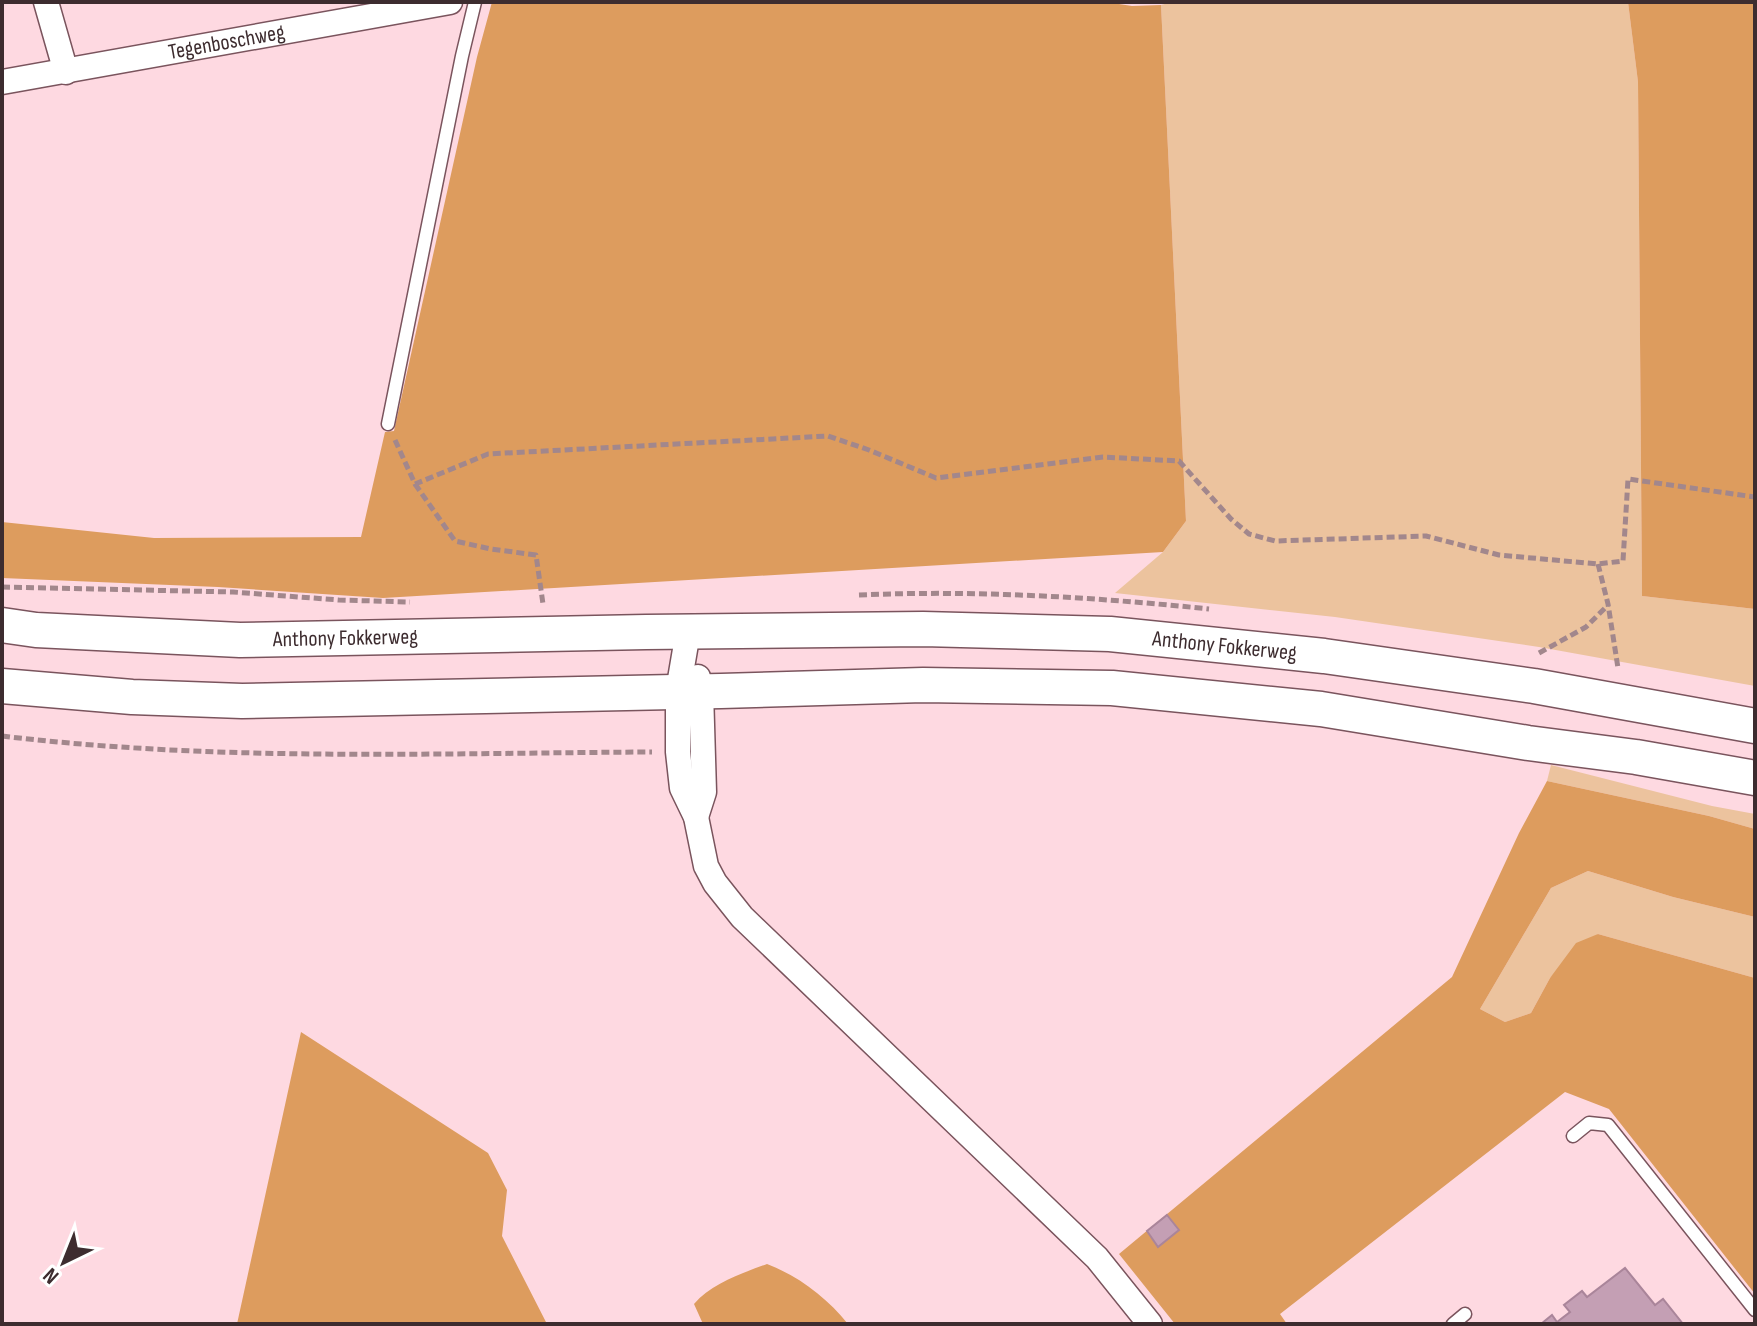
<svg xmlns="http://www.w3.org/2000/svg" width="1757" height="1326" viewBox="0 0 1757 1326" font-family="'Sofia Sans Condensed',sans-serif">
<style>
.green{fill:#ecc39e}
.forest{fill:#dd9c5e}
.building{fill:#c49fb4;stroke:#aa859a;stroke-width:2}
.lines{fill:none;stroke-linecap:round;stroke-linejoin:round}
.lane-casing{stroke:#7a545d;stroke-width:15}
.street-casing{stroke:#7a545d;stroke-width:27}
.secondary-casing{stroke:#7a545d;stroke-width:37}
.path{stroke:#a2878c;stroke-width:5;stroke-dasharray:8 4;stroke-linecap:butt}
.lane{stroke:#fff;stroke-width:12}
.street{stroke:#fff;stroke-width:24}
.secondary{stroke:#fff;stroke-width:34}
.labels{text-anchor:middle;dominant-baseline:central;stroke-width:7;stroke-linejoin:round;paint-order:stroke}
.street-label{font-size:22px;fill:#3d2c2f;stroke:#fff}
</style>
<rect width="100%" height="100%" fill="#fed9e1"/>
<g class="green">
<polygon points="1172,2 1628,2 1638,82 1642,596 1755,609 1755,686 1539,647 1335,617 1115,593 1163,552 1186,521 1161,5"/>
<polygon points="1551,765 1712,806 1755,814 1755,829 1709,816 1547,781"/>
<polygon points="1588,871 1673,897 1755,917 1755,978 1598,934 1550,978 1531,1013 1505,1022 1480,1009 1551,888"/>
</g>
<g class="forest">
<polygon points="492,2 1106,2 1132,6 1161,5 1186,521 1163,552 383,598 218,587 2,578 2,522 154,538 361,537 385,432 394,431 477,57"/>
<polygon points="1628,2 1755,2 1755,609 1642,596 1638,82"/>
<polygon points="1547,781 1709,816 1755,829 1755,917 1673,897 1588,871 1551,888 1480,1009 1505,1022 1531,1013 1550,978 1576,943 1598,934 1755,978 1755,1294 1609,1109 1565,1092 1280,1314 1287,1324 1175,1324 1119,1254 1452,977 1519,833"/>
<polygon points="301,1032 488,1153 507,1190 502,1236 547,1324 237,1324"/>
<path d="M 767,1264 C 800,1277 826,1297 848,1324 L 703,1324 L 694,1304 C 712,1283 743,1273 767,1264 Z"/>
</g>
<g class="building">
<polygon points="1167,1215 1179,1230 1158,1247 1147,1231"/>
<polygon points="1625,1268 1655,1305 1663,1299 1683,1324 1541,1324 1552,1315 1557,1322 1570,1312 1564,1305 1582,1291 1587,1297"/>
</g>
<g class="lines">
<defs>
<g id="lane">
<polyline points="388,424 462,56 475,2"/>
<polyline points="1573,1136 1589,1123 1608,1125 1755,1310"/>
<polyline points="1453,1324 1465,1314"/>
</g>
<g id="street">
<polyline points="46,2 66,72"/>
<path id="s1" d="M 2,82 L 450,2"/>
<polyline points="688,632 678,691 678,752 682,788 696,817 706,866 715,883 742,917 1097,1258 1150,1324"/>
<polyline points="696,817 704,792 701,691 698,677"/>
</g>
<g id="secondary">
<path id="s2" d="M 2,625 L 36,630 L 240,640 L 646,632 L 923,629 L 1110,634 L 1324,656 L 1534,686 L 1755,726"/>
<polyline points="2,686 132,697 242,701 721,691 923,685 1112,688 1321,709 1528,743 1636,757 1755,778"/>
</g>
</defs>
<use href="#lane" class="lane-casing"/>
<use href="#street" class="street-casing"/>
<use href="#secondary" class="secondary-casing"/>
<g class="path">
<polyline points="395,440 415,484 488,454 828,436 869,450 936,478 1103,457 1179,461 1231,519 1249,534 1275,541 1426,536 1499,555 1598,564 1623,561 1628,479 1755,497"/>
<polyline points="415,484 455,541 491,549 536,555 543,604"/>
<polyline points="1598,564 1608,604 1618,668"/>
<polyline points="2,587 233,592 339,600 410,602"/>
<path d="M 859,595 C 976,590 1093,597 1209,609"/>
<polyline points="1539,653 1586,627 1608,605"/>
<path d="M 2,736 C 217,762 436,753 652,752"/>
</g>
<use href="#lane" class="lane"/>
<use href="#street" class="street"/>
<use href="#secondary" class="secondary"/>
</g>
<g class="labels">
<g class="street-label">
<text stroke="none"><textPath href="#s1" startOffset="228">Tegenboschweg</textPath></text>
<text stroke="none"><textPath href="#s2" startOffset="344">Anthony Fokkerweg</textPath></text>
<text stroke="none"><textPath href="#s2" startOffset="1224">Anthony Fokkerweg</textPath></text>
</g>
</g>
<rect width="1757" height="1326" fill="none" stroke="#3d2c2f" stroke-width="8"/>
<g transform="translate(64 1262) rotate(223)" stroke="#ffffff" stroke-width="6" paint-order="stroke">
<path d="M0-6L14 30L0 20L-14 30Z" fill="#3d2c2f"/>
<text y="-12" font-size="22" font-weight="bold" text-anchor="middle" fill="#3d2c2f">N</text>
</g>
</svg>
